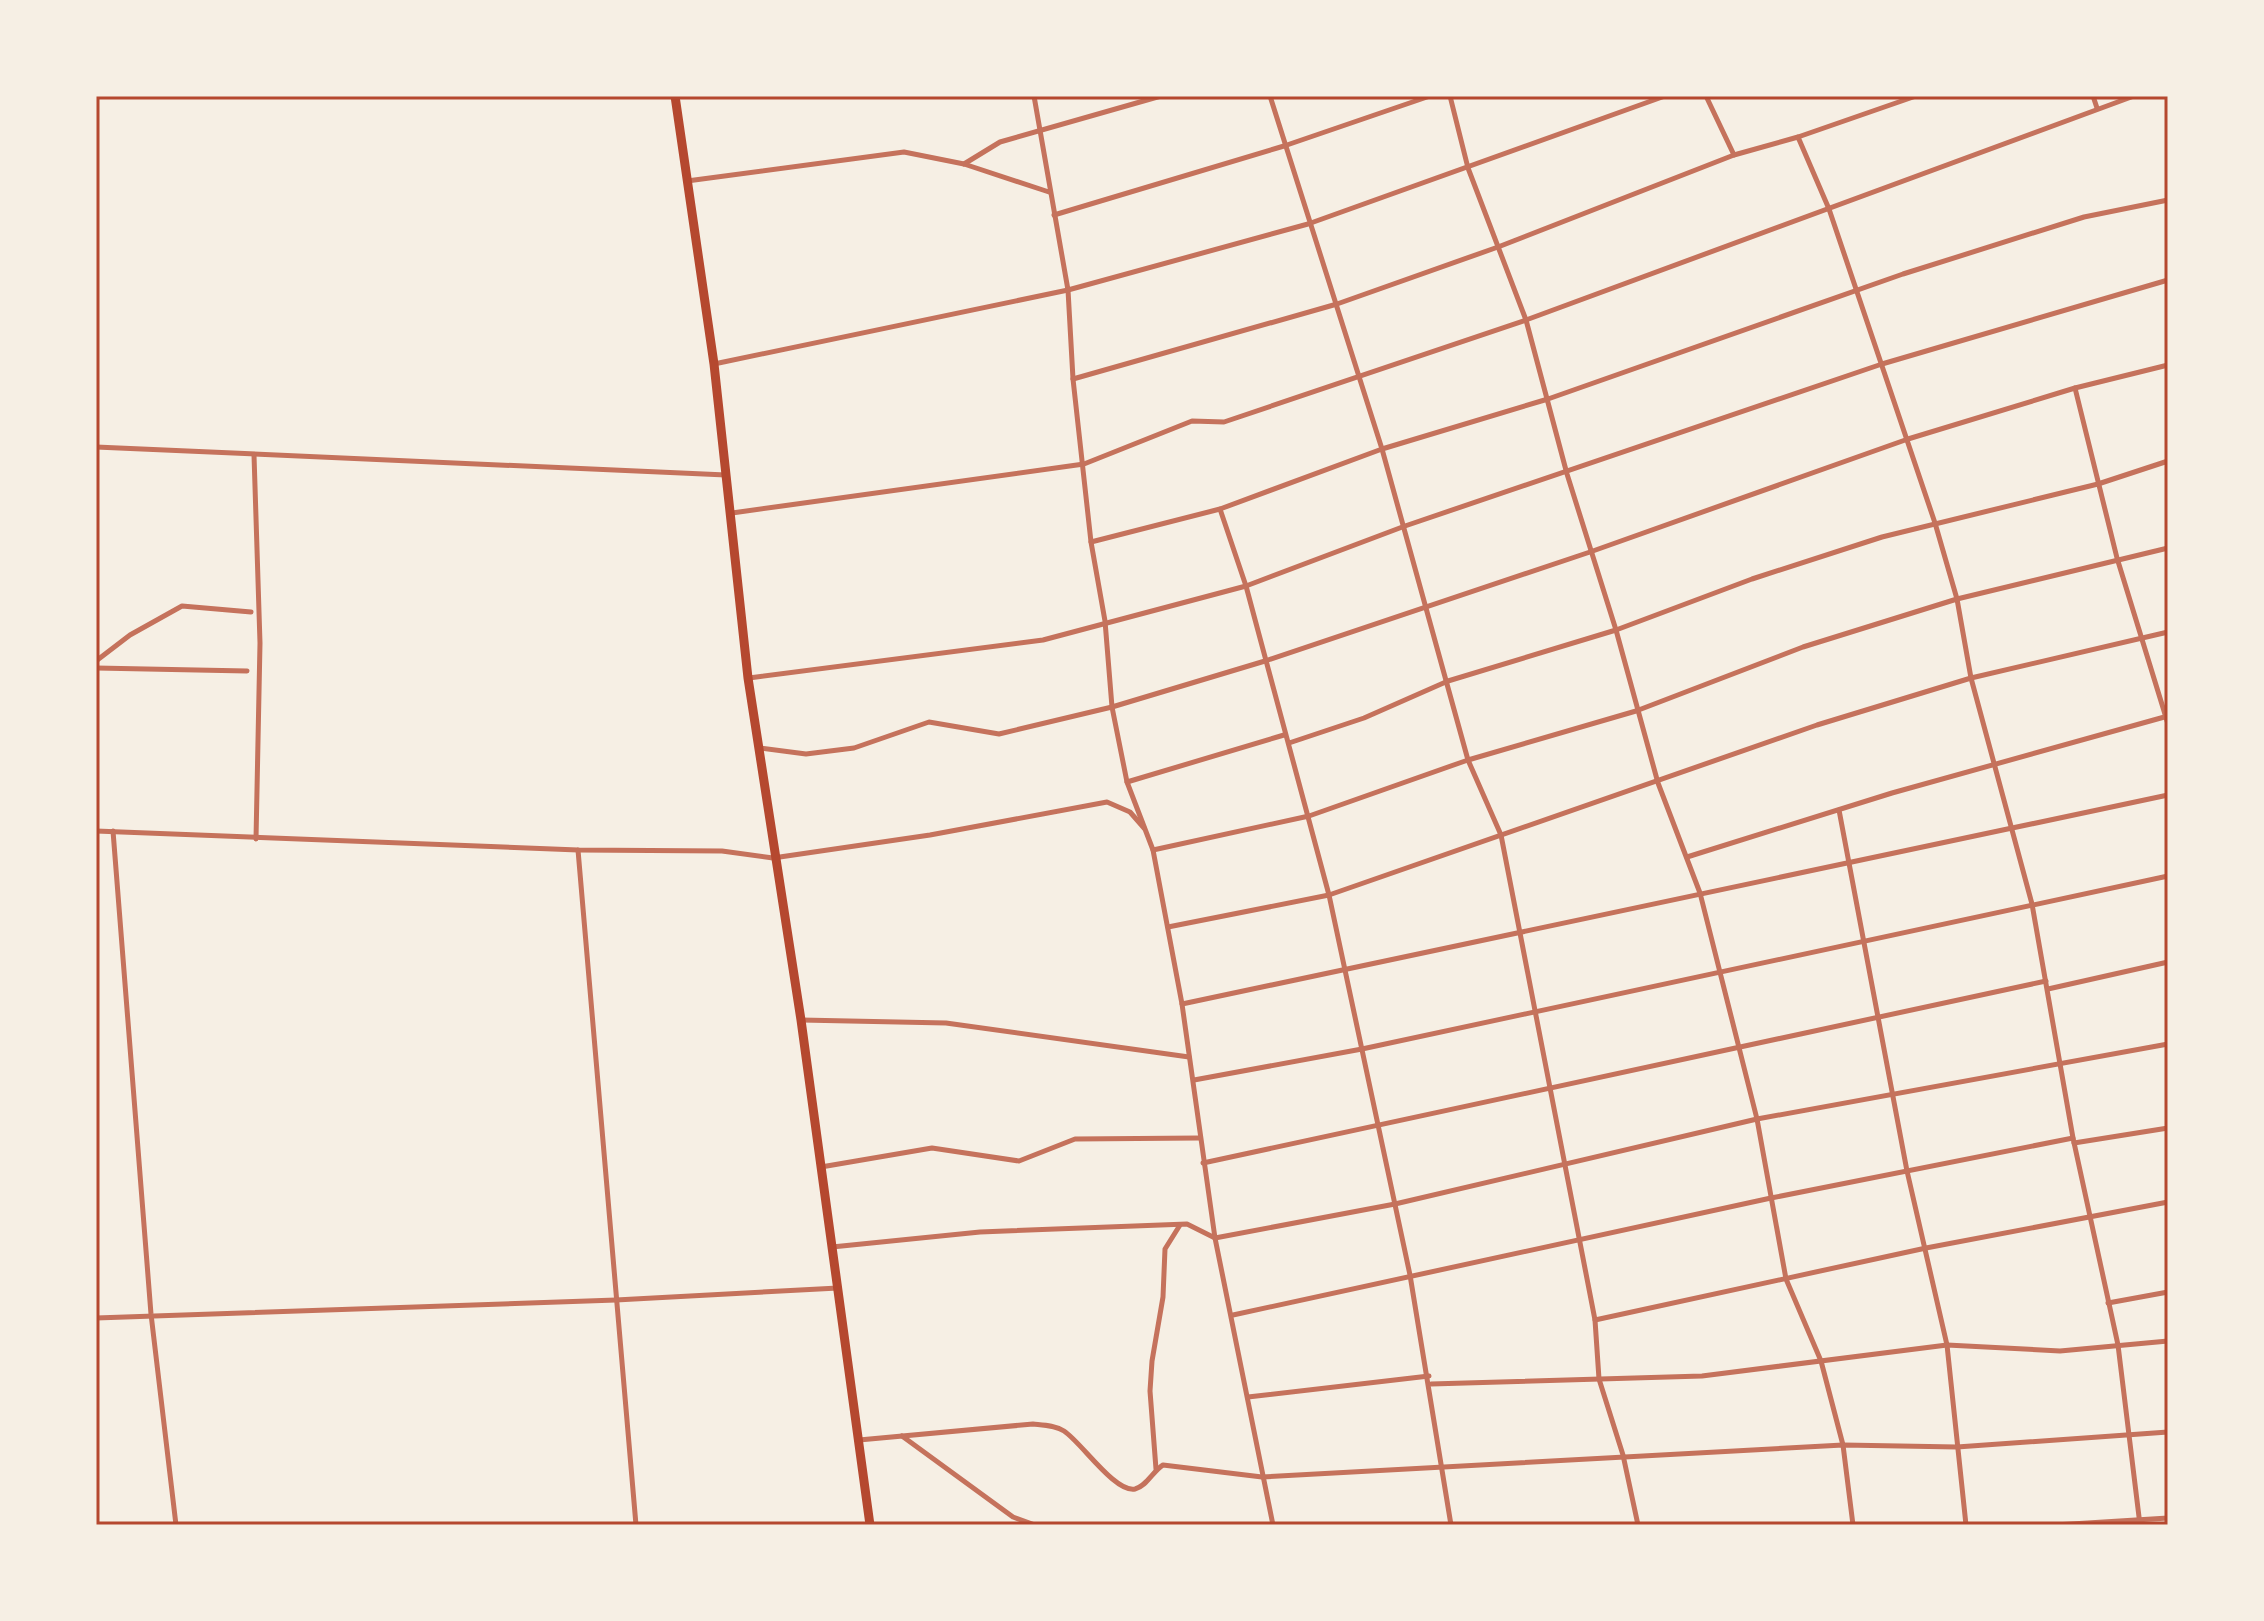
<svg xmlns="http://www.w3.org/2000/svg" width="2264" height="1621" viewBox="0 0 2264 1621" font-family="'Titillium Web',sans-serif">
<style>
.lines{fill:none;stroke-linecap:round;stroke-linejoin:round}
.minor{stroke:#c5725c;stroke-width:5}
.primary{stroke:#b5482f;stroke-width:9}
.neatline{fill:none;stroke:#b5482f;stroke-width:3}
</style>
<rect width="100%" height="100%" fill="#f6efe4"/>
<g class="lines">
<g class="minor">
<polyline points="1034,96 1068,290 1073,379 1091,542 1105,621 1112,707 1127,782 1153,850 1182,1004 1215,1238 1273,1525"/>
<polyline points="1270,96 1382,449 1468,760 1501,835 1595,1320 1599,1379 1623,1455 1638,1525"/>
<polyline points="1450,96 1468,168 1526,320 1567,474 1616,630 1658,783 1700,893 1757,1119 1786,1279 1821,1361 1843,1445 1853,1525"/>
<polyline points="1706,96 1734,155 1798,137 1829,209 1935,523 1957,599 1971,678 2032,904 2073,1138 2118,1345 2140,1525"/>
<polyline points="2093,96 2097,108"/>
<polyline points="1798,137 1916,96"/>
<polyline points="964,164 1000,142 1161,96"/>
<polyline points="687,181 904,152 964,164 1049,192"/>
<polyline points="1054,215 1284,146 1430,96"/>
<polyline points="714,364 1068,290 1308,224 1665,96"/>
<polyline points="1073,379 1337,304 1498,247 1734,155"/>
<polyline points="2075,388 2117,558 2168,724"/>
<polyline points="96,447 726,475"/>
<polyline points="254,455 260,643 256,839"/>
<polyline points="1220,509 1246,586 1329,895 1410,1275 1451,1525"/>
<polyline points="732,513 1084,464 1192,421 1224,422 1526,320 2134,96"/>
<polyline points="1091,542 1220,509 1382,449 1548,399 1903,274 2084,217 2168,200"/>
<polyline points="96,661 130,635 182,606 251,612"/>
<polyline points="96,668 247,671"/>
<polyline points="749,678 1043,640 1246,586 1405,526 1882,364 2168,280"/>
<polyline points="1289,743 1364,718 1448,681 1616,630 1752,579 1882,537 2098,484 2168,461"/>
<polyline points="760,748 806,754 854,748 929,722 999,734 1112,707 1265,661 1590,552 1908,439 2075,388 2168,365"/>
<polyline points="1127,782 1284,735"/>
<polyline points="1839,810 1907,1171 1947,1345 1966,1525"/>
<polyline points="96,831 578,850 722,851 773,858 930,835 1107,802 1130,812 1144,828"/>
<polyline points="113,831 151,1314 176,1525"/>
<polyline points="578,850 636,1525"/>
<polyline points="1153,850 1309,816 1468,760 1636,711 1803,647 1957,599 2168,548"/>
<polyline points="1687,857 1892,793 2168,716"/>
<polyline points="1168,927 1329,895 1817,725 1971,678 2168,632"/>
<polyline points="2048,989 2168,962"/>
<polyline points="1182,1004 2168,795"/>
<polyline points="801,1020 946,1023 1189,1057"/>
<polyline points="1194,1080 1362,1049 2168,876"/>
<polyline points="2074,1143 2168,1128"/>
<polyline points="1203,1163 2046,981"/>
<polyline points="821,1167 932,1148 1019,1161 1075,1139 1199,1138"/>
<polyline points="832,1247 980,1232 1187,1224 1215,1238 1395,1204 1757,1119 2168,1044"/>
<polyline points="2108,1303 2168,1292"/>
<polyline points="1233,1315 1771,1198 2073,1138"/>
<polyline points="96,1318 616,1300 838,1288"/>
<polyline points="1595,1320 1926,1248 2168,1202"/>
<polyline points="1431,1384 1702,1376 1947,1345 2060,1351 2168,1341"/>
<polyline points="1248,1397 1429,1376"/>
<polyline points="902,1436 1013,1517 1035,1525"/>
<path d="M 859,1440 L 1033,1424 C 1043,1425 1055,1425 1064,1431 C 1081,1442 1115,1493 1135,1489 C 1147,1486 1153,1471 1163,1465 L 1262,1477 L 1843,1445 L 1957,1447 L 2168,1432"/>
<polyline points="1156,1469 1150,1391 1152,1361 1163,1297 1165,1249 1180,1225"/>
<polyline points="2055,1525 2168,1518"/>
</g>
<polyline class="primary" points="675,96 714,364 748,678 801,1020 870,1525"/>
</g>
<rect width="2264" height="1621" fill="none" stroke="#f6efe4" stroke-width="196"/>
<rect x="98" y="98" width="2068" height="1425" class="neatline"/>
</svg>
